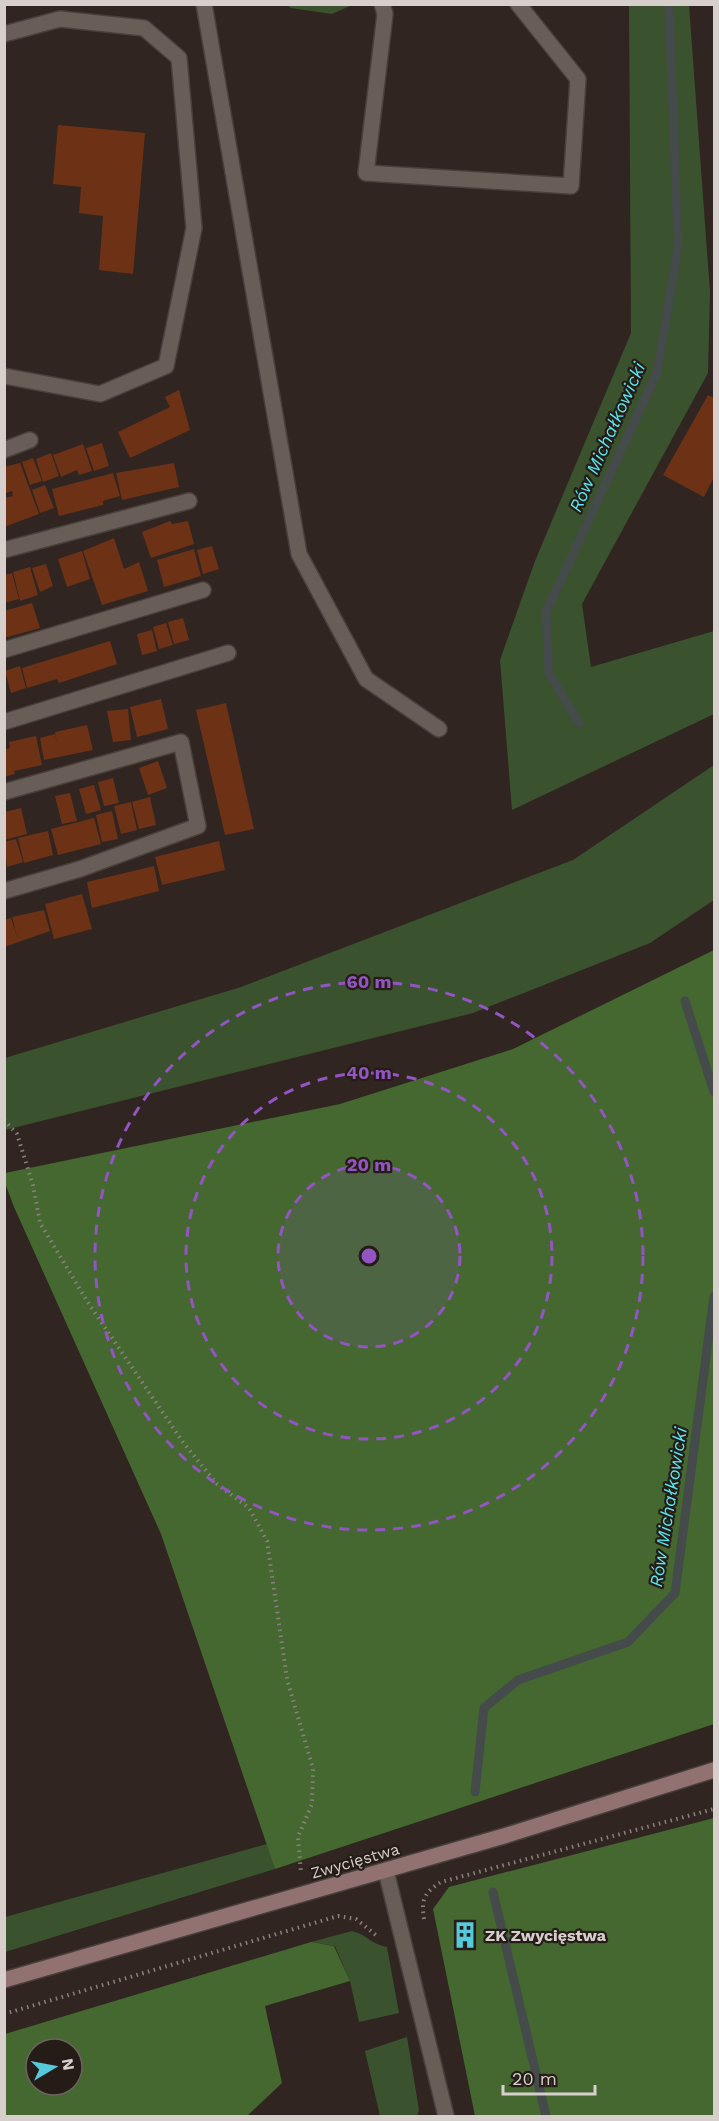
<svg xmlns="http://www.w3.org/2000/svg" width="719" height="2121" viewBox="0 0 719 2121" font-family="'Work Sans',sans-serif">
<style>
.green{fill:#3b522e}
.forest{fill:#446830;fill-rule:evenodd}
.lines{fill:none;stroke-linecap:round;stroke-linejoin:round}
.stream{stroke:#444b4a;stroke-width:9}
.building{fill:#6d3216}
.service-casing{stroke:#49403c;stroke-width:18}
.secondary-casing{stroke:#49403c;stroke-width:18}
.path{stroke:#8a817e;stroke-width:4;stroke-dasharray:1.5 4.5;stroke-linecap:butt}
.service{stroke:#695d58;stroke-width:15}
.secondary{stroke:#927270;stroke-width:15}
.ring{fill:none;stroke:#9255c2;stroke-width:3;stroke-dasharray:10 8}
.labels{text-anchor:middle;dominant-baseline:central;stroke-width:4.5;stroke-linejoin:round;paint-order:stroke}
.street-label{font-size:16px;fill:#d6cfcc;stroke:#261c17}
.poi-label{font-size:16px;font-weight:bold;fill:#d6cfcc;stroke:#261c17;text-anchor:start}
.water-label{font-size:18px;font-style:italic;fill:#57e8ef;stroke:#261c17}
.centre{fill:#9255c2;stroke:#261c17;stroke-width:3}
.ring-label{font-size:18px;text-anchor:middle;font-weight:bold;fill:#9255c2;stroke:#261c17;stroke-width:4.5;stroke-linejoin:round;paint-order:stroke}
</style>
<rect width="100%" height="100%" fill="#302521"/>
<g class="green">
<polygon points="287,5 352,5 332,14 291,8"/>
<polygon points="629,5 689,5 710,292 708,373 582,604 591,667 714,631 714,714 512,810 500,660 535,561 631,333"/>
<polygon points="714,765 714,900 650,943 473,1013 5,1130 5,1058 241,987 573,860"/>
<polygon points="267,1844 275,1869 5,1952 5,1917"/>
<path d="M 352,1931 C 366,1934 372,1945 387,1947 L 399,2013 L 359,2022 L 350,1981 L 335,1946 L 311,1942 Z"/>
<polygon points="407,2037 419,2110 417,2116 380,2116 365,2051"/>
</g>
<g class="forest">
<polygon points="714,950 714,1724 275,1869 161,1534 14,1207 5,1183 5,1173 340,1104 513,1049"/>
<polygon points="714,1818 714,2116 475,2116 433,1909 449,1887"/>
<path d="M 311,1942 L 334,1946 L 350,1981 L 265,2006 L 282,2083 L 247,2116 L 5,2116 L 5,2034 ZM 36,2049 L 72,2049 L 72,2085 L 36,2085 Z"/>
</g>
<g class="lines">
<g class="stream">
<polyline points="579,723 549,673 546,612 657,373 678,247 669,4"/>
<polyline points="685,1001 714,1092"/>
<polyline points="475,1792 484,1708 518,1680 628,1642 675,1593 714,1296"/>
<polyline points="493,1892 546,2116"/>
</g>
</g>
<g class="building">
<polygon points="58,125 145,133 133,274 99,270 103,216 79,213 81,187 53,184"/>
<polygon points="179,390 190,430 130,458 118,432 170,407 165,397"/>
<polygon points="708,395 714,398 714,477 704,497 663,475"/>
<polygon points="102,443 109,466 94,471 86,448"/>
<polygon points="83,444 92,471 79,475 77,470 61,477 53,455"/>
<polygon points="51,453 59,476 43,482 36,459"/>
<polygon points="33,458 42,481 30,485 22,462"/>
<polygon points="20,463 39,514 4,527 4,498 13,496 12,491 4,494 4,467"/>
<polygon points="174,463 179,487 122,500 116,473"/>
<polygon points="113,473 120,496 103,501 103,505 59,516 52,489"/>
<polygon points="45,485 54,508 40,513 32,490"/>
<polygon points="170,521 172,524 188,521 194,544 151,558 142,532"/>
<polygon points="114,538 124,569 139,562 148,591 102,605 83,551"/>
<polygon points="212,546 219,569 203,574 197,550"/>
<polygon points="194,549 201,576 164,587 157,560"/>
<polygon points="82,551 90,579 67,587 58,559"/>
<polygon points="46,564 53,586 40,592 32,568"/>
<polygon points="30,567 38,595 20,601 13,572"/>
<polygon points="12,573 19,599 4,603 4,575"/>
<polygon points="32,603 40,628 4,638 4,611"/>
<polygon points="183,618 189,640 174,644 168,622"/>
<polygon points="166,623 173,645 159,649 153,627"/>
<polygon points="152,630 157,651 142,655 137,634"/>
<polygon points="110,641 117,664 59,683 57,679 27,688 22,668"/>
<polygon points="20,666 26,688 11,693 5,671"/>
<polygon points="161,699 168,729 137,737 130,707"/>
<polygon points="226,703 254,829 225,835 196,710"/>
<polygon points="128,709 131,740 113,742 107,711"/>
<polygon points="87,725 93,750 44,760 40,738 55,734 58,747 55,732"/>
<polygon points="36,736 42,765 14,771 15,774 4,777 4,750 10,748 9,742"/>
<polygon points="158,761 167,788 148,795 139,768"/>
<polygon points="113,778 119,803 104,806 98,782"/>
<polygon points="94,785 101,810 86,814 79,789"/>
<polygon points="70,793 77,821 62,824 55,796"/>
<polygon points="150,797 156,825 139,829 132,802"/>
<polygon points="131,802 137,830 121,834 114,806"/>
<polygon points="21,808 27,834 4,840 4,812"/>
<polygon points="112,811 118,839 102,842 96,815"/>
<polygon points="94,818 101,844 58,855 51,829"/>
<polygon points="48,831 53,855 24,863 18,838"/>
<polygon points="16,839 23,862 7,867 4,842"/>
<polygon points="219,841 225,870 162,885 155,857"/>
<polygon points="154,866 159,891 92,908 87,882"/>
<polygon points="82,894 92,929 54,939 45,904"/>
<polygon points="44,910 50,931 4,947 4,920 11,918 17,937 12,917"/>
<polygon points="467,1930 469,1939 463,1941 460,1931"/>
</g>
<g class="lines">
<defs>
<g id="service">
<polyline points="204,4 299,554 366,679 439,729"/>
<polyline points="382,4 385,14 366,173 571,186 578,79 518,4"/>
<polyline points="4,34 60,19 144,28 179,58 194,228 166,366 100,394 4,376"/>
<polyline points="4,450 30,440"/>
<polyline points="4,550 189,501"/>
<polyline points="4,650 203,590"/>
<polyline points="4,722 228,653"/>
<polyline points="4,792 181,742 198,826 80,869 4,891"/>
<polyline points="386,1871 446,2116"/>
</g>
<polyline id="secondary" points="4,1980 504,1836 714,1770"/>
</defs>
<use href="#service" class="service-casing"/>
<use href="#secondary" class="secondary-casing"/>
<g class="path">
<polyline points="4,1120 17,1134 33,1185 40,1223 87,1301 182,1441 217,1484 249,1508 267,1541 287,1679 313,1769 312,1804 298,1837 301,1873"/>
<path d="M 424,1919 C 421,1899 424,1893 441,1882 L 714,1809"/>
<polyline points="4,2014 338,1916 356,1919 377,1936"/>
</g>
<use href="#service" class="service"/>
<use href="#secondary" class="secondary"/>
</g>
<circle cx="369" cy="1256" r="91" fill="#9255c2" fill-opacity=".12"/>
<g class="ring">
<circle cx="369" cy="1256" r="91"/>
<circle cx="369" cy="1256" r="183"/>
<circle cx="369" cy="1256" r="274"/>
</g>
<defs>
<symbol id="building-bare" viewBox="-9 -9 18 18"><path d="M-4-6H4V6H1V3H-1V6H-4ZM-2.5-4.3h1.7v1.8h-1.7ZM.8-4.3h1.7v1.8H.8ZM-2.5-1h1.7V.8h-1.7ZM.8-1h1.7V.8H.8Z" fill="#54cadc" stroke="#261c17" stroke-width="2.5" paint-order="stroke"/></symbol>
</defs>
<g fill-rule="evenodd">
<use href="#building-bare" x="446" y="1916" width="38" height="38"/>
</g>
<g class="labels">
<g class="street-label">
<text transform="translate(355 1861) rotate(-16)">Zwycięstwa</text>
</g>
<g class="poi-label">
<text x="485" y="1935">ZK Zwycięstwa</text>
</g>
<g class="water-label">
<text transform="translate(607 437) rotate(-66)">Rów Michałkowicki</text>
<text transform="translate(668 1507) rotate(-81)">Rów Michałkowicki</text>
</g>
</g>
<circle cx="369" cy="1256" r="9" class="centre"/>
<g class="ring-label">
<text x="369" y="988">60 m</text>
<text x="369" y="1079">40 m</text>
<text x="369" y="1171">20 m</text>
</g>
<rect width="719" height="2121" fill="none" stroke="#d6cfcc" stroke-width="12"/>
<g transform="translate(54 2067) rotate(80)"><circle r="28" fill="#261c17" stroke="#6c645f" stroke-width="1.5"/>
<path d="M0-4.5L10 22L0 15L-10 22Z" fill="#54cadc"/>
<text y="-9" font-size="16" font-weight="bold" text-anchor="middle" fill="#d6cfcc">N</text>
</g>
<path d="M503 2085v9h92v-9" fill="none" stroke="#d6cfcc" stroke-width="3"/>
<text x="512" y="2085" font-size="18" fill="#d6cfcc" stroke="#261c17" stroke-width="4.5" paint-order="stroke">20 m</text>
</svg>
